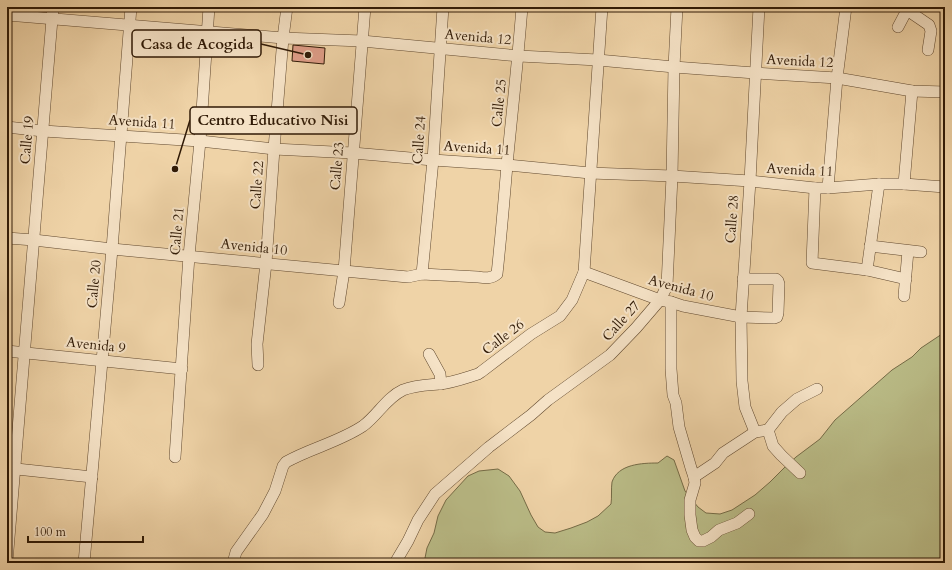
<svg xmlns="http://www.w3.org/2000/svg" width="952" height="570" viewBox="0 0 952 570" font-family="Cardo,serif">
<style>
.green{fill:#babc87;stroke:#756b46}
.building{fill:#df9d88;stroke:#301a06}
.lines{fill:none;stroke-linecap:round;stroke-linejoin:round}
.minor-casing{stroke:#60482e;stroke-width:12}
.minor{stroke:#f5e2c6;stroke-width:11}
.labels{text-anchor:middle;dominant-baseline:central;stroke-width:4;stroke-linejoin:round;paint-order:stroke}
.street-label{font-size:14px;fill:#301a06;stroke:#f5e2c6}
.leader{fill:none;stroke:#301a06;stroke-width:1.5}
.callout-dot{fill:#301a06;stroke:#f5e2c6;stroke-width:1.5}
.callout{fill:#f5e2c6;stroke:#301a06;stroke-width:1.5}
.callout-label{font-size:15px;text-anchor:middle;font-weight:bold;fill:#301a06}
</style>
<rect width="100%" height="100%" fill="#efd3a7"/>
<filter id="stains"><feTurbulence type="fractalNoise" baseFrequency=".005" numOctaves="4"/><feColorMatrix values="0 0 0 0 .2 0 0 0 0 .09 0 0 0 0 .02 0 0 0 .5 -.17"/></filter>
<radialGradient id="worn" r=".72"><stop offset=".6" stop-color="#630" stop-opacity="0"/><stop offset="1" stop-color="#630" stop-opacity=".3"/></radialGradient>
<path class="green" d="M 945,332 L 945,563 L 424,563 L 427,548 L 434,533 L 438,516 L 446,500 L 468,476 L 479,471 L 498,469 L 509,476 L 520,491 L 531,515 L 538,527 L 545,532 L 555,533 L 571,528 L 587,522 L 598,516 L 611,504 C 612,498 611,488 612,482 C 618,464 642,463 658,463 L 667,456 L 674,460 L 685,491 L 698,507 L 706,513 L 720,514 L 732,510 L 755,495 L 770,482 L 784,468 L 796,457 L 820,439 L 835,420 L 892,370 L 912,357 L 921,348 Z"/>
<polygon class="building" points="293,45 325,48 324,64 292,61"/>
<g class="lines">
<defs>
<g id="minor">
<polyline points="905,7 907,10 929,25 931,31 928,50"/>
<polyline points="7,15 283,38 362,41 519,56 598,60 674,67 755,73 837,78 912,91 945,92"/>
<polyline points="898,27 907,10"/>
<polyline points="7,127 43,131 200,141 274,149 353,153 433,160 507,165 590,173 672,176 750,181 815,188 828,188 879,184 904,184 945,187"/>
<polyline points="904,184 912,91"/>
<polyline points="815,188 812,263 867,270 906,279"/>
<polyline points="828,188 837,78 846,7"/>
<path d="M 7,238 L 34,240 L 112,249 L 408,277 L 422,274 L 478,277 C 485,278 491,279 497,274 C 501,237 504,201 507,165 C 512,112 518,60 522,7"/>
<polyline points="870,246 921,252"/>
<polyline points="867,270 879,184"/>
<polyline points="584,272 660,300 671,302 683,306 741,317 774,318 777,317 778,313 779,284 778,281 776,279 743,279"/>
<polyline points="422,274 433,160 443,7"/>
<polyline points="904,296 908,251"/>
<polyline points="671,302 671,369 673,395 676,403 679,427 691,468 694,477 695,483 690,500 690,515 692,530 695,537 699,541 703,541 711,537 719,530 737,523 749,514"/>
<polyline points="339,303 344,271 365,7"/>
<polyline points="7,351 182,369"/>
<polyline points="429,354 440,374 441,384"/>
<polyline points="258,365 257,344 266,263 274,149 283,38 287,7"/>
<polyline points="768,430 773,446 781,455 800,473"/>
<polyline points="755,432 745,407 742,381 741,317 750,181 759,7"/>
<polyline points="175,457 189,256 200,141 209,7"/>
<polyline points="7,468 92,477"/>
<polyline points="694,477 715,463 723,453 755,432 768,430 782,412 797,399 817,389"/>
<polyline points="7,562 53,7"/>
<polyline points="84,563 112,249 131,7"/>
<path d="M 233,563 L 236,552 L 263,514 L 275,491 L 283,466 L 286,462 C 311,448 339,442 363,426 C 378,415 386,398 403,390 C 415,385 427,385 439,384 C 452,383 465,378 478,374 L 481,372 L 531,334 L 560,316 L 572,300 L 584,272 L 602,7"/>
<polyline points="395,563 408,541 418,520 435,494 489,447 531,415 548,400 610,355 636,328 660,300 667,286 672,176 674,67 677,7"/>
</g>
</defs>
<use href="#minor" class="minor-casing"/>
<use href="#minor" class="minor"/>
</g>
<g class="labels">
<g class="street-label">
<text transform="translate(478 37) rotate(5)">Avenida 12</text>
<text transform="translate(800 61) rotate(3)">Avenida 12</text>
<text transform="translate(499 103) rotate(-84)">Calle 25</text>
<text transform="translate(142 122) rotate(4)">Avenida 11</text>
<text transform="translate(27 140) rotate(-85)">Calle 19</text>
<text transform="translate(419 140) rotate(-86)">Calle 24</text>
<text transform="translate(477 148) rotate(4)">Avenida 11</text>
<text transform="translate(337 166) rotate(-85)">Calle 23</text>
<text transform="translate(800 170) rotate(3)">Avenida 11</text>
<text transform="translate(257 185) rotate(-86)">Calle 22</text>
<text transform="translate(732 219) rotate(-86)">Calle 28</text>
<text transform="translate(177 231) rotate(-85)">Calle 21</text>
<text transform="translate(254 247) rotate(6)">Avenida 10</text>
<text transform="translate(94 284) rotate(-85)">Calle 20</text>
<text transform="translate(681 288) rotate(15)">Avenida 10</text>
<text transform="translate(621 321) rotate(-48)">Calle 27</text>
<text transform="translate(503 337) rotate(-37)">Calle 26</text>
<text transform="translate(96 345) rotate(6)">Avenida 9</text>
</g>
</g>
<path class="leader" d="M308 55L261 44M175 169L190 120"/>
<g class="callout-dot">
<circle cx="308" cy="55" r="4"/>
<circle cx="175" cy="169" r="4"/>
</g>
<g class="callout">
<rect x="132" y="30" width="129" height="27" rx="4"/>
<rect x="190" y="107" width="167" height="27" rx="4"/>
</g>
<g class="callout-label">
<text x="197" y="49">Casa de Acogida</text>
<text x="273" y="125">Centro Educativo Nisi</text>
</g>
<rect width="952" height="570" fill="none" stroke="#efd3a7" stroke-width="24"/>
<rect x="8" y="8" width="936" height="554" fill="none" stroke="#301a06" stroke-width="2"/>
<rect x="12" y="12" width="928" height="546" fill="none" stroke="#301a06"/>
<path d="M28 536v6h115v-6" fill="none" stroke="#301a06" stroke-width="2"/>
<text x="34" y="536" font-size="12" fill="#301a06" stroke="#f5e2c6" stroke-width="3" paint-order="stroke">100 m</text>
<rect width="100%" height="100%" filter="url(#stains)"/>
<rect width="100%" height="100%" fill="url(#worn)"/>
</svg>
